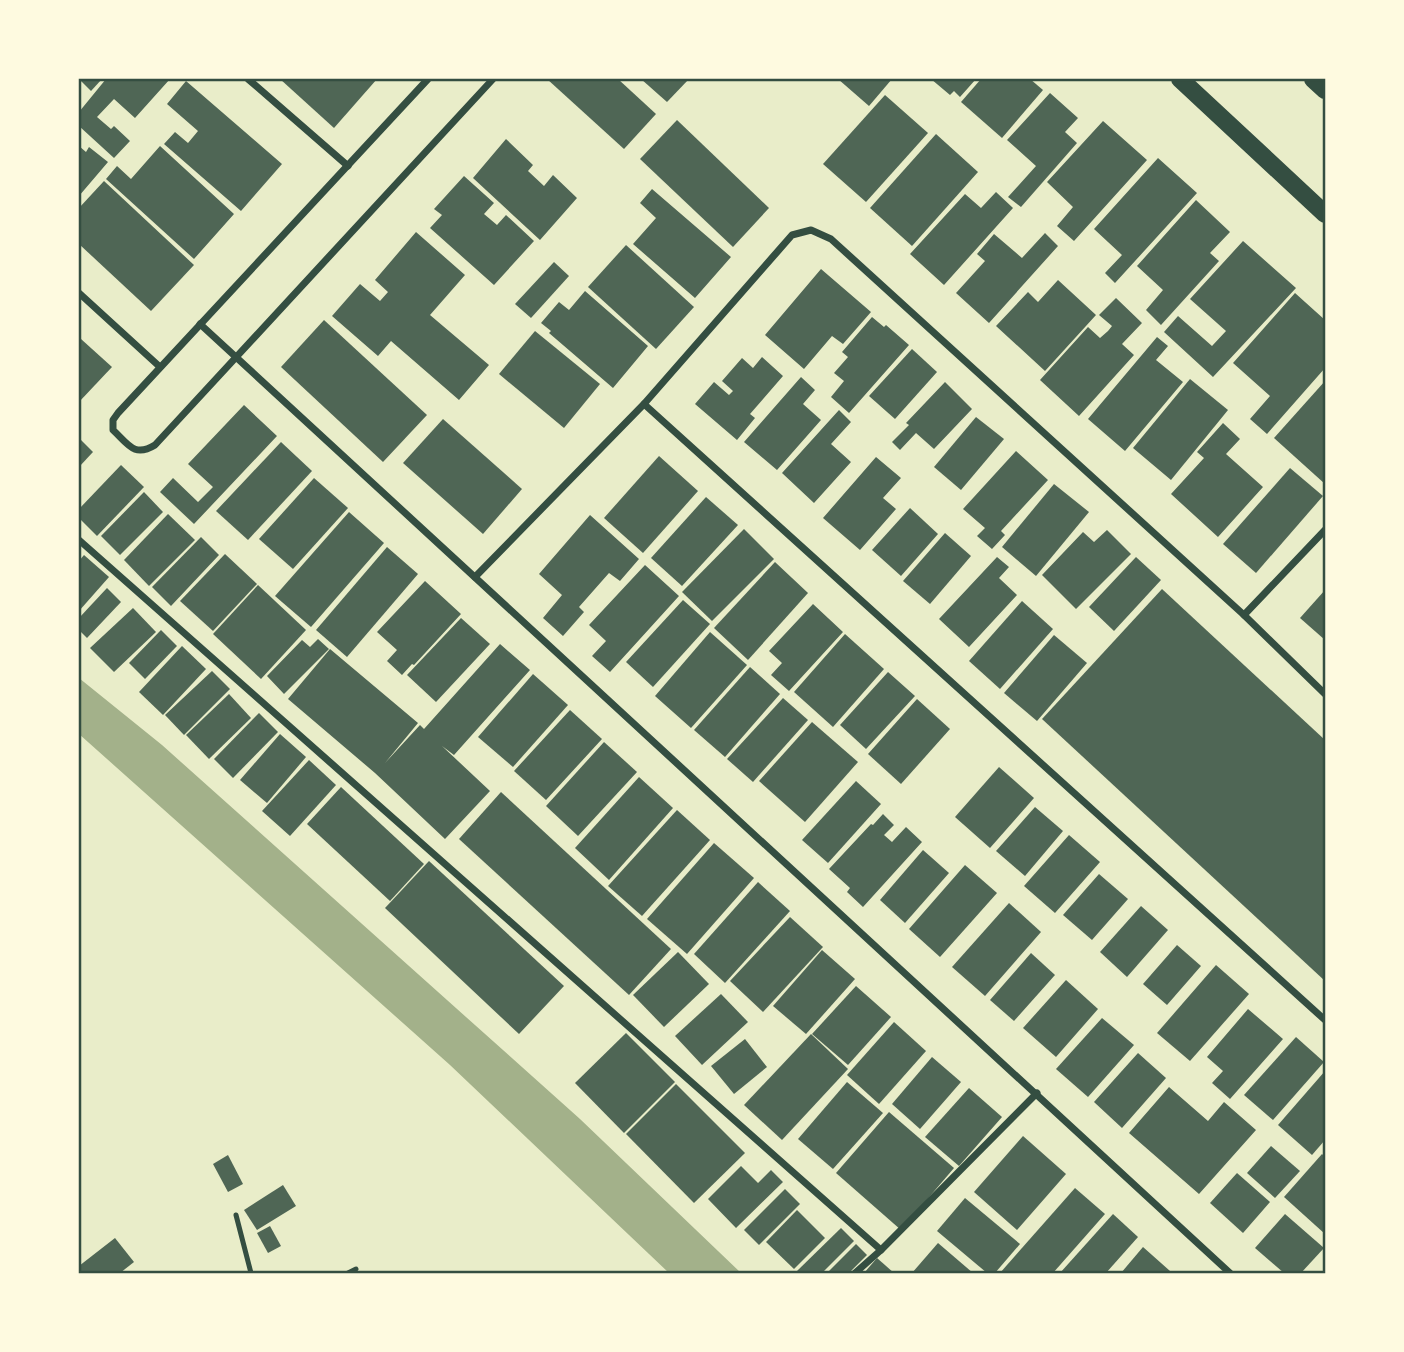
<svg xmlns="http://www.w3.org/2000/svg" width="1404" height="1352" viewBox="0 0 1404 1352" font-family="'Golos Text',sans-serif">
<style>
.water{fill:#a3b18a}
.building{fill:#4f6655}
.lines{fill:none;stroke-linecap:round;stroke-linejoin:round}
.service{stroke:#344e41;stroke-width:5}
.minor{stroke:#344e41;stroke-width:7}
.primary{stroke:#344e41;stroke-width:18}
.neatline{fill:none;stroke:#344e41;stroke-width:2.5}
</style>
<rect width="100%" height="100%" fill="#e9edc9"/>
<polygon class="water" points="79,678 162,745 580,1119 741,1273 669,1273 450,1065 79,734"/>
<g class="building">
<polygon points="79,79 102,79 91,91"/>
<polygon points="106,79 170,79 135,118 114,99 97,117 111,129 114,126 130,141 114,158 79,126 79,112"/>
<polygon points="280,79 377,79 334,128"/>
<polygon points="547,79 618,79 656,114 624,149"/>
<polygon points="641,79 689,79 667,102"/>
<polygon points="838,79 892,79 869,106"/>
<polygon points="931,79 976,79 960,97 954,91 950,95"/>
<polygon points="981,79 1030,79 1043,90 1002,138 961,102"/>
<polygon points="186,81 282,164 241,211 164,144 175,132 188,143 198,131 167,104"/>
<polygon points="1050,93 1078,118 1065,132 1077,143 1021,207 1008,197 1036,166 1007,140"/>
<polygon points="885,95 928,133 866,202 823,164"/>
<polygon points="677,120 769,208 733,247 640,159"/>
<polygon points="1103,121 1147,160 1074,241 1057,226 1073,207 1047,182"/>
<polygon points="936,134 978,172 912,246 870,208"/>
<polygon points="506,139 533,165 528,171 544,186 553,175 577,198 540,240 473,178"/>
<polygon points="79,146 86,152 89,147 108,162 79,196"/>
<polygon points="160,146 234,214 194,259 106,179 117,166 131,179"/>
<polygon points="1158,158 1197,193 1115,283 1105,273 1122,255 1094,229"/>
<polygon points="464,176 494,203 484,214 497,225 506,215 534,241 494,285 430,228 442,215 434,209"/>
<polygon points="104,181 194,265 151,311 79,244 79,208"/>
<polygon points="652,189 731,257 695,298 633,244 656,218 640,203"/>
<polygon points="996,192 1013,208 944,285 910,254 965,194 981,208"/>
<polygon points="1196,200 1230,232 1210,253 1219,261 1161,325 1146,310 1163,290 1137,266"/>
<polygon points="416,232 465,275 430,315 489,365 459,400 391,341 378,356 332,316 360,284 380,301 388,292 375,280"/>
<polygon points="1045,233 1058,246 989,323 956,293 985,261 977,254 994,234 1022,258"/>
<polygon points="1243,241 1296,288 1213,377 1164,332 1178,316 1212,346 1226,331 1190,299"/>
<polygon points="626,245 694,307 656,349 588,287"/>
<polygon points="554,262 569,276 531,318 515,304"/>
<polygon points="821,269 871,312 843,344 832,336 804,369 765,335"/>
<polygon points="1058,280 1096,315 1045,371 996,326 1028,292 1038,302"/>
<polygon points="585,291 648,346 613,388 549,333 551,331 541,323 559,302 569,310"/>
<polygon points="1295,293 1325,320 1325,368 1267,434 1250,419 1270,396 1233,363"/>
<polygon points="1116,298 1142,323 1122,344 1134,355 1079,416 1040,380 1088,327 1100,338 1108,331 1112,326 1099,315"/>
<polygon points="872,317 884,327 886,325 909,345 849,413 831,397 844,381 834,373 848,357 842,352"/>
<polygon points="324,320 427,415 383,462 281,367"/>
<polygon points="535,331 600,384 564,428 499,374"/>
<polygon points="1157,337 1168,346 1156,360 1183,382 1125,451 1088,419"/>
<polygon points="81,339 112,367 79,402 79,341"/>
<polygon points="912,349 937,372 895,419 869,396"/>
<polygon points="762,357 783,376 750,414 755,418 737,440 695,404 714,382 729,395 733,391 722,381 742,358 753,368"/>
<polygon points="801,377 815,390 803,404 821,420 777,470 744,442"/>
<polygon points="1190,379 1228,410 1171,480 1133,448"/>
<polygon points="1325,381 1325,484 1274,438"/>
<polygon points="945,382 972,409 934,449 916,433 900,450 892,442 909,425 906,423"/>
<polygon points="244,405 277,436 194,524 160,492 173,478 198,502 213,487 188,464"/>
<polygon points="839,410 851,422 831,444 851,462 814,503 782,473"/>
<polygon points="976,417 1004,439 961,490 934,467"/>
<polygon points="443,419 522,489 483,534 403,463"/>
<polygon points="1223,423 1240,439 1226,454 1263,487 1218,537 1171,494 1204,458 1197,452"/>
<polygon points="79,438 93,452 79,467"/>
<polygon points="281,442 312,471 248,540 216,511"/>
<polygon points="1016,451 1048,480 1001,531 1005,535 992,549 977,536 985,528 963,509"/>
<polygon points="659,456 698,491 643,553 604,518"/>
<polygon points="876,457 901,478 883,498 896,509 860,550 823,518"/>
<polygon points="121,465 144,487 97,536 79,518 79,509"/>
<polygon points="1290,468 1323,496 1256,573 1223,544"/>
<polygon points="314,478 348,508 293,569 259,539"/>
<polygon points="1054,484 1089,512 1036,576 1002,547"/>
<polygon points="144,492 163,512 120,555 101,536"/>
<polygon points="706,497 738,525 682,586 651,558"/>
<polygon points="910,508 938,534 901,576 872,550"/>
<polygon points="349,512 384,543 311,627 275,596"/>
<polygon points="168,514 195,540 149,586 124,560"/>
<polygon points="590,515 639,559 620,581 609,573 579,607 584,612 563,636 543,618 562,595 539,574"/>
<polygon points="744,529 774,559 712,621 682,592"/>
<polygon points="1107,530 1131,554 1076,609 1042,575 1083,532 1094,542"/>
<polygon points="945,533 971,556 930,604 903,581"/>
<polygon points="201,537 219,555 171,606 152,587"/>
<polygon points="387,547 418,574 347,657 316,630"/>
<polygon points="225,554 257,584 213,631 180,601"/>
<polygon points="84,555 109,577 79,611 79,561"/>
<polygon points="997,557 1009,567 999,578 1017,595 969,647 939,619"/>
<polygon points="1136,557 1161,580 1114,631 1089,607"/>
<polygon points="775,562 808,593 748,660 714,628"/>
<polygon points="645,565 679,596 610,672 592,656 606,641 589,625"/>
<polygon points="425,581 461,614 414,665 412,664 402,675 387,661 397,650 377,632"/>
<polygon points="258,585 306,630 261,679 213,634"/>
<polygon points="107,588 121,602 87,638 79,630 79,618"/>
<polygon points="1162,589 1325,740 1325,981 1042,719"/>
<polygon points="1325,590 1325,640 1300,618"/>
<polygon points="683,600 710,624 653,687 626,662"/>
<polygon points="1022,601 1053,629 1000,689 969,661"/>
<polygon points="813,604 843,632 789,691 771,675 782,663 769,651"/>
<polygon points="133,608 156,632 114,672 90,648"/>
<polygon points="461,618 490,644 436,702 407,675"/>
<polygon points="161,630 177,646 145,679 129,663"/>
<polygon points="710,632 747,665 691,728 655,696"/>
<polygon points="845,634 884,669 833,727 794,692"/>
<polygon points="1054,635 1087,663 1037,721 1004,693"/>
<polygon points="318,639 329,649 284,694 267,676 302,640 310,647"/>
<polygon points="500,644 530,670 454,755 442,746 490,791 445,839 375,773 288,699 330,649 418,723 385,763 420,725 424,729"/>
<polygon points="182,646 206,669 163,715 139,692"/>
<polygon points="750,667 780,694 725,757 694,730"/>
<polygon points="212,671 230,689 184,735 165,715"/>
<polygon points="888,672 915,696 866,749 840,725"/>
<polygon points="533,674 568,705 513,767 478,737"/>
<polygon points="229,694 251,718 209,759 186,735"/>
<polygon points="783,698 808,720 753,782 727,759"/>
<polygon points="917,699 950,729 901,784 868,754"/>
<polygon points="570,710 602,739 546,800 514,771"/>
<polygon points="259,713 278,732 233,778 214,759"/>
<polygon points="812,722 858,762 805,822 759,781"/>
<polygon points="280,734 306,757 267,803 240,780"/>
<polygon points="604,742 637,772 578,836 546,806"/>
<polygon points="309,760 336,785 290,836 262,811"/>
<polygon points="999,767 1034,798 990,848 955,817"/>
<polygon points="639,777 673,808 609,880 575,848"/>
<polygon points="856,781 881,804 828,863 802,840"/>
<polygon points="341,787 424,864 390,901 307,824"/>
<polygon points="501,792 671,949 629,995 459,839"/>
<polygon points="1035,807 1063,831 1025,876 996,851"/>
<polygon points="677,810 710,840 642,916 608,886"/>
<polygon points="883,814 894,825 884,835 892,842 906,827 922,842 863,907 847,892 850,888 829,869 871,824 873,825"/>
<polygon points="1069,835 1100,862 1055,913 1024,886"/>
<polygon points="714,843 754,878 687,954 647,919"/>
<polygon points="923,850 949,873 905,923 880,900"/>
<polygon points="429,861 564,986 519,1034 385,908"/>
<polygon points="965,865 997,893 940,957 909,929"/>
<polygon points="1099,874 1128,899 1092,940 1063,915"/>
<polygon points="758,882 790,911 725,983 694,954"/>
<polygon points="1009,903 1041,932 985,996 952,967"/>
<polygon points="1141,906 1168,930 1127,977 1100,952"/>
<polygon points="790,917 823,947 763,1012 730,981"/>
<polygon points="1177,945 1201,966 1167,1005 1143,984"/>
<polygon points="822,950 855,979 806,1034 773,1006"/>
<polygon points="678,952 709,984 664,1027 633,995"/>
<polygon points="1031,953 1055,975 1014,1021 990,1000"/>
<polygon points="1216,965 1249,994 1190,1061 1157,1033"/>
<polygon points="1066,980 1098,1009 1056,1057 1023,1028"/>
<polygon points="856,986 891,1017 848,1065 812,1034"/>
<polygon points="721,994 748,1022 702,1065 675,1036"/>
<polygon points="1248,1009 1283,1039 1230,1099 1212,1083 1223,1071 1207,1057"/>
<polygon points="1102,1018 1134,1045 1088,1097 1056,1069"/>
<polygon points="894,1022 926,1051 879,1104 847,1075"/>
<polygon points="626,1033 675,1082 624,1133 575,1083"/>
<polygon points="811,1034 848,1069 782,1140 744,1105"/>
<polygon points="1296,1037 1324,1062 1273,1120 1244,1095"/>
<polygon points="745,1039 767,1067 734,1094 711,1066"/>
<polygon points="1138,1053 1166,1078 1122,1128 1094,1102"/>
<polygon points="932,1057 961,1082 920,1129 892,1104"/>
<polygon points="1325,1071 1325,1140 1312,1155 1278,1125"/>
<polygon points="847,1082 883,1113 833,1169 798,1139"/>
<polygon points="676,1084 745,1153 694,1203 626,1134"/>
<polygon points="1169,1087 1208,1121 1224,1102 1256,1130 1199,1194 1129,1133"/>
<polygon points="969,1088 1002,1117 959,1166 925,1137"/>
<polygon points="889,1112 954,1168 901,1230 836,1173"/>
<polygon points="1023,1136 1066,1174 1017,1230 974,1192"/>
<polygon points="1271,1146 1300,1171 1275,1198 1247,1173"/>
<polygon points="1322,1154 1325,1157 1325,1234 1284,1197"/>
<polygon points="228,1155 243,1184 228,1192 213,1164"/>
<polygon points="741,1166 758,1183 771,1170 783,1182 736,1228 708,1199"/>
<polygon points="1237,1173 1270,1202 1243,1233 1210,1203"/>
<polygon points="283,1185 296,1206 257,1230 244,1210"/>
<polygon points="1075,1188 1105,1214 1053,1273 1000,1273"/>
<polygon points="785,1189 800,1204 759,1245 744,1230"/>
<polygon points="965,1198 1020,1244 995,1273 987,1273 937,1231"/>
<polygon points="797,1210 825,1238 794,1269 766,1242"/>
<polygon points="1113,1214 1138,1237 1106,1273 1060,1273"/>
<polygon points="1285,1214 1324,1248 1301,1273 1284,1273 1255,1248"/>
<polygon points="270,1226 281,1246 268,1253 257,1233"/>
<polygon points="841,1228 854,1241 822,1273 799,1273 797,1271"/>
<polygon points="115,1238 134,1262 120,1273 79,1273 79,1266"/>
<polygon points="938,1243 973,1273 912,1273"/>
<polygon points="856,1244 867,1255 849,1273 827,1273"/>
<polygon points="1143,1247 1170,1271 1169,1273 1121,1273"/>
<polygon points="877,1258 894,1273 864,1273"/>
</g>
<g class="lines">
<g class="service">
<polyline points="236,1215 251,1273"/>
<polyline points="348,1273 356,1269"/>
</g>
<g class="minor">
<polyline points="248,79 348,166"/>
<path d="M 428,79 L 118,413 L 113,420 L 113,430 C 128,444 134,458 155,445 L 493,79"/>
<polyline points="79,293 160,367"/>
<polyline points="200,324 1230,1273"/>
<polyline points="644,404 1325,1020"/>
<polyline points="79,540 881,1250 1037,1093"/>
<polyline points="475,577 644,404 792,235 811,230 831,239 1244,615 1325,694"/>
<polyline points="1244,615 1325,530"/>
<polyline points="855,1273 881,1250"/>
</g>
<g class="primary">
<polyline points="1180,79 1325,214"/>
<polyline points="1313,79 1325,90"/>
</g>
</g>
<rect width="1404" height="1352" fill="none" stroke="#fefae0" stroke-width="161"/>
<rect x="80" y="80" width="1244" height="1192" class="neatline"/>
</svg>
